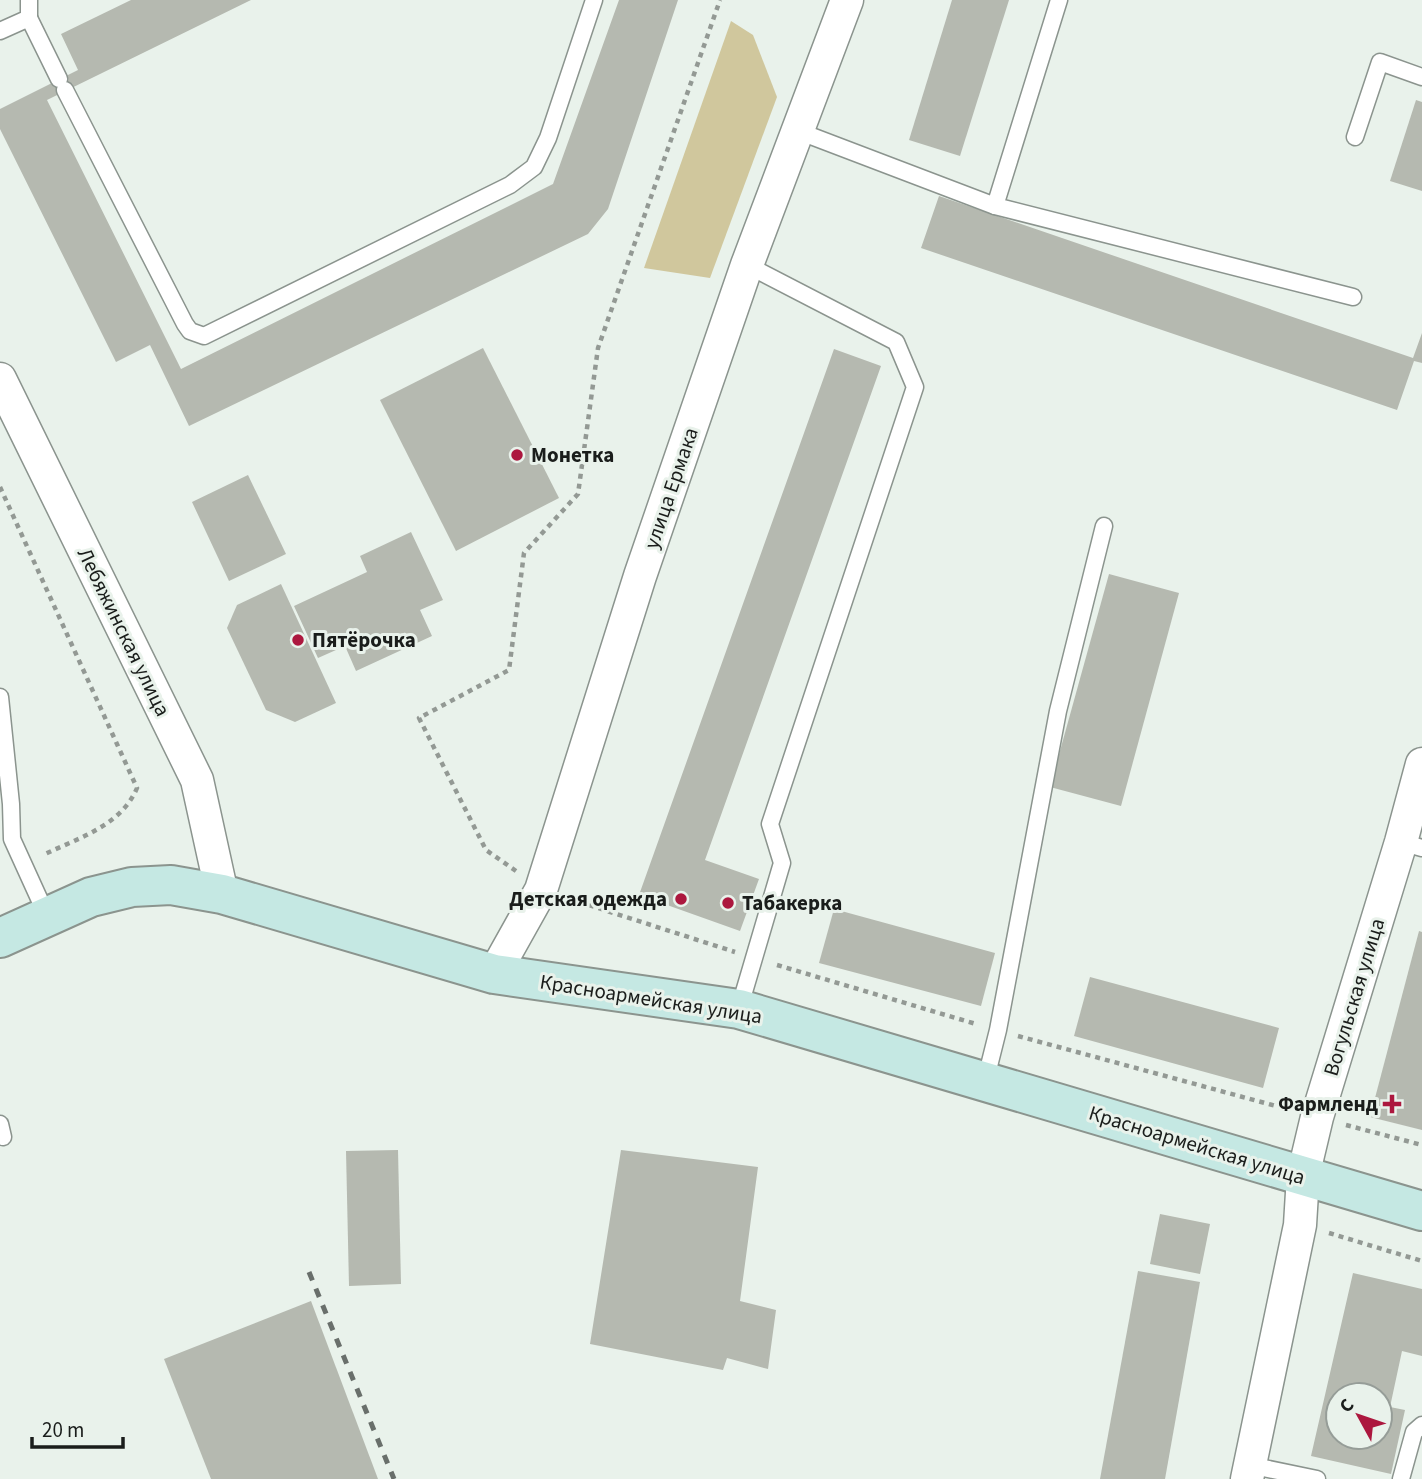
<svg xmlns="http://www.w3.org/2000/svg" width="1422" height="1479" viewBox="0 0 1422 1479" font-family="'Source Sans 3',sans-serif">
<style>
.green{fill:#d0c79d}
.building{fill:#b5b9b0;fill-rule:evenodd}
.lines{fill:none;stroke-linecap:round;stroke-linejoin:round}
.lane-casing{stroke:#8b948e;stroke-width:19}
.street-casing{stroke:#8b948e;stroke-width:35}
.secondary-casing{stroke:#8b948e;stroke-width:42}
.path{stroke:#939994;stroke-width:4.5;stroke-dasharray:5 5;stroke-linecap:butt}
.lane{stroke:#fff;stroke-width:16}
.street{stroke:#fff;stroke-width:32}
.secondary{stroke:#c5e8e3;stroke-width:38}
.rail{stroke:#696f6b;stroke-width:5;stroke-dasharray:9 9;stroke-linecap:butt}
.poi-dot{fill:#ac173e;stroke:#e9f2eb;stroke-width:2.5}
.labels{text-anchor:middle;dominant-baseline:central;stroke-width:6;stroke-linejoin:round;paint-order:stroke}
.poi-label{font-size:21px;font-weight:bold;fill:#1a1d1b;stroke:#e9f2eb;text-anchor:start}
.street-label{font-size:21px;fill:#1a1d1b;stroke:#e9f2eb}
</style>
<rect width="100%" height="100%" fill="#e9f2eb"/>
<polygon class="green" points="731,21 753,35 777,97 710,278 644,268"/>
<g class="building">
<polygon points="131,0 251,0 47,100 181,369 553,184 619,0 678,0 608,209 588,234 189,426 150,345 116,362 0,129 0,109 78,70 61,34"/>
<polygon points="952,0 1009,0 960,156 909,140"/>
<polygon points="1416,100 1422,102 1422,191 1390,181"/>
<polygon points="939,196 1413,358 1422,333 1422,363 1414,361 1397,410 921,248"/>
<polygon points="483,348 559,498 456,551 380,400"/>
<polygon points="834,349 881,366 705,860 759,879 740,931 639,895"/>
<polygon points="248,475 286,554 229,581 192,502"/>
<polygon points="411,532 443,600 420,610 432,636 356,671 345,646 318,658 294,606 367,572 360,556"/>
<polygon points="1109,574 1179,593 1121,806 1050,787"/>
<polygon points="281,584 336,703 295,722 266,710 227,628 237,605"/>
<polygon points="834,909 995,953 981,1006 819,963"/>
<polygon points="1419,931 1422,932 1422,1130 1370,1117"/>
<polygon points="1090,977 1279,1028 1263,1088 1074,1036"/>
<polygon points="398,1150 401,1284 349,1286 346,1151"/>
<polygon points="621,1150 758,1167 740,1301 776,1310 768,1369 727,1358 723,1370 590,1344"/>
<polygon points="1160,1214 1210,1224 1200,1274 1150,1264"/>
<polygon points="1138,1271 1200,1282 1165,1479 1100,1479"/>
<path d="M 1353,1273 L 1422,1289 L 1422,1356 L 1402,1351 L 1390,1407 L 1405,1410 L 1391,1474 L 1311,1456 ZM 1338,1395 L 1380,1395 L 1380,1437 L 1338,1437 Z"/>
<polygon points="311,1301 378,1479 211,1479 164,1359"/>
</g>
<g class="lines">
<defs>
<g id="lane">
<polyline points="29,18 59,79"/>
<polyline points="0,31 29,18 29,0"/>
<polyline points="65,90 185,324 190,331 204,336 510,185 534,167 548,138 594,0"/>
<polyline points="798,131 995,206 1353,297"/>
<polyline points="1355,137 1380,62 1422,77"/>
<polyline points="995,206 1059,0"/>
<polyline points="0,697 11,804 12,839 47,916"/>
<polyline points="1401,842 1422,848"/>
<polyline points="739,1009 782,863 770,824 915,387 896,342 747,265"/>
<polyline points="985,1082 998,1030 1058,711 1104,526"/>
<polyline points="0,1124 3,1137"/>
<polyline points="1249,1465 1317,1479"/>
<polyline points="1401,1479 1414,1432 1422,1425"/>
</g>
<g id="street">
<polyline points="0,379 197,780 222,894"/>
<polyline points="494,974 541,890 640,576 747,265 847,0"/>
<polyline points="1247,1479 1300,1225 1303,1176 1317,1117 1401,842 1422,764"/>
</g>
<polyline id="secondary" points="0,938 91,897 132,887 171,885 222,894 494,974 739,1009 1422,1211"/>
</defs>
<use href="#lane" class="lane-casing"/>
<use href="#street" class="street-casing"/>
<use href="#secondary" class="secondary-casing"/>
<g class="path">
<path d="M 0,487 L 137,788 C 121,826 78,838 43,855"/>
<polyline points="516,871 486,850 419,718 509,670 524,553 578,494 598,348 720,0"/>
<polyline points="570,899 735,952"/>
<polyline points="777,965 976,1024"/>
<polyline points="1018,1036 1287,1109"/>
<polyline points="1346,1125 1422,1145"/>
<polyline points="1329,1233 1422,1261"/>
</g>
<use href="#lane" class="lane"/>
<use href="#street" class="street"/>
<use href="#secondary" class="secondary"/>
<polyline class="rail" points="309,1272 394,1479"/>
</g>
<g class="poi-dot">
<circle cx="517" cy="455" r="7"/>
<circle cx="298" cy="640" r="7"/>
<circle cx="681" cy="899" r="7"/>
<circle cx="728" cy="903" r="7"/>
<path d="M1388.5 1093.5h7v7h7v7h-7v7h-7v-7h-7v-7h7z"/>
</g>
<g class="labels">
<g class="poi-label">
<text x="531" y="455">Монетка</text>
<text x="312" y="640">Пятёрочка</text>
<text x="667" y="899" text-anchor="end">Детская одежда</text>
<text x="742" y="903">Табакерка</text>
<text x="1378" y="1104" text-anchor="end">Фармленд</text>
</g>
<g class="street-label">
<text transform="translate(671 488) rotate(-71)">улица Ермака</text>
<text transform="translate(124 632) rotate(64)">Лебяжинская улица</text>
<text transform="translate(1354 997) rotate(-73)">Вогульская улица</text>
<text transform="translate(651 999) rotate(9)">Красноармейская улица</text>
<text transform="translate(1197 1145) rotate(17)">Красноармейская улица</text>
</g>
</g>
<g transform="translate(1359 1416) rotate(310)"><circle r="33" fill="#e9f2eb" stroke="#969d98" stroke-width="2"/>
<path d="M0-5L12 26L0 18L-12 26Z" fill="#ac173e"/>
<text y="-10" font-size="19" font-weight="bold" text-anchor="middle" fill="#1a1d1b">С</text>
</g>
<path d="M32 1437v10h91v-10" fill="none" stroke="#1a1d1b" stroke-width="3.5"/>
<text x="42" y="1437" font-size="21" fill="#1a1d1b" stroke="#e9f2eb" stroke-width="5" paint-order="stroke">20 m</text>
</svg>
